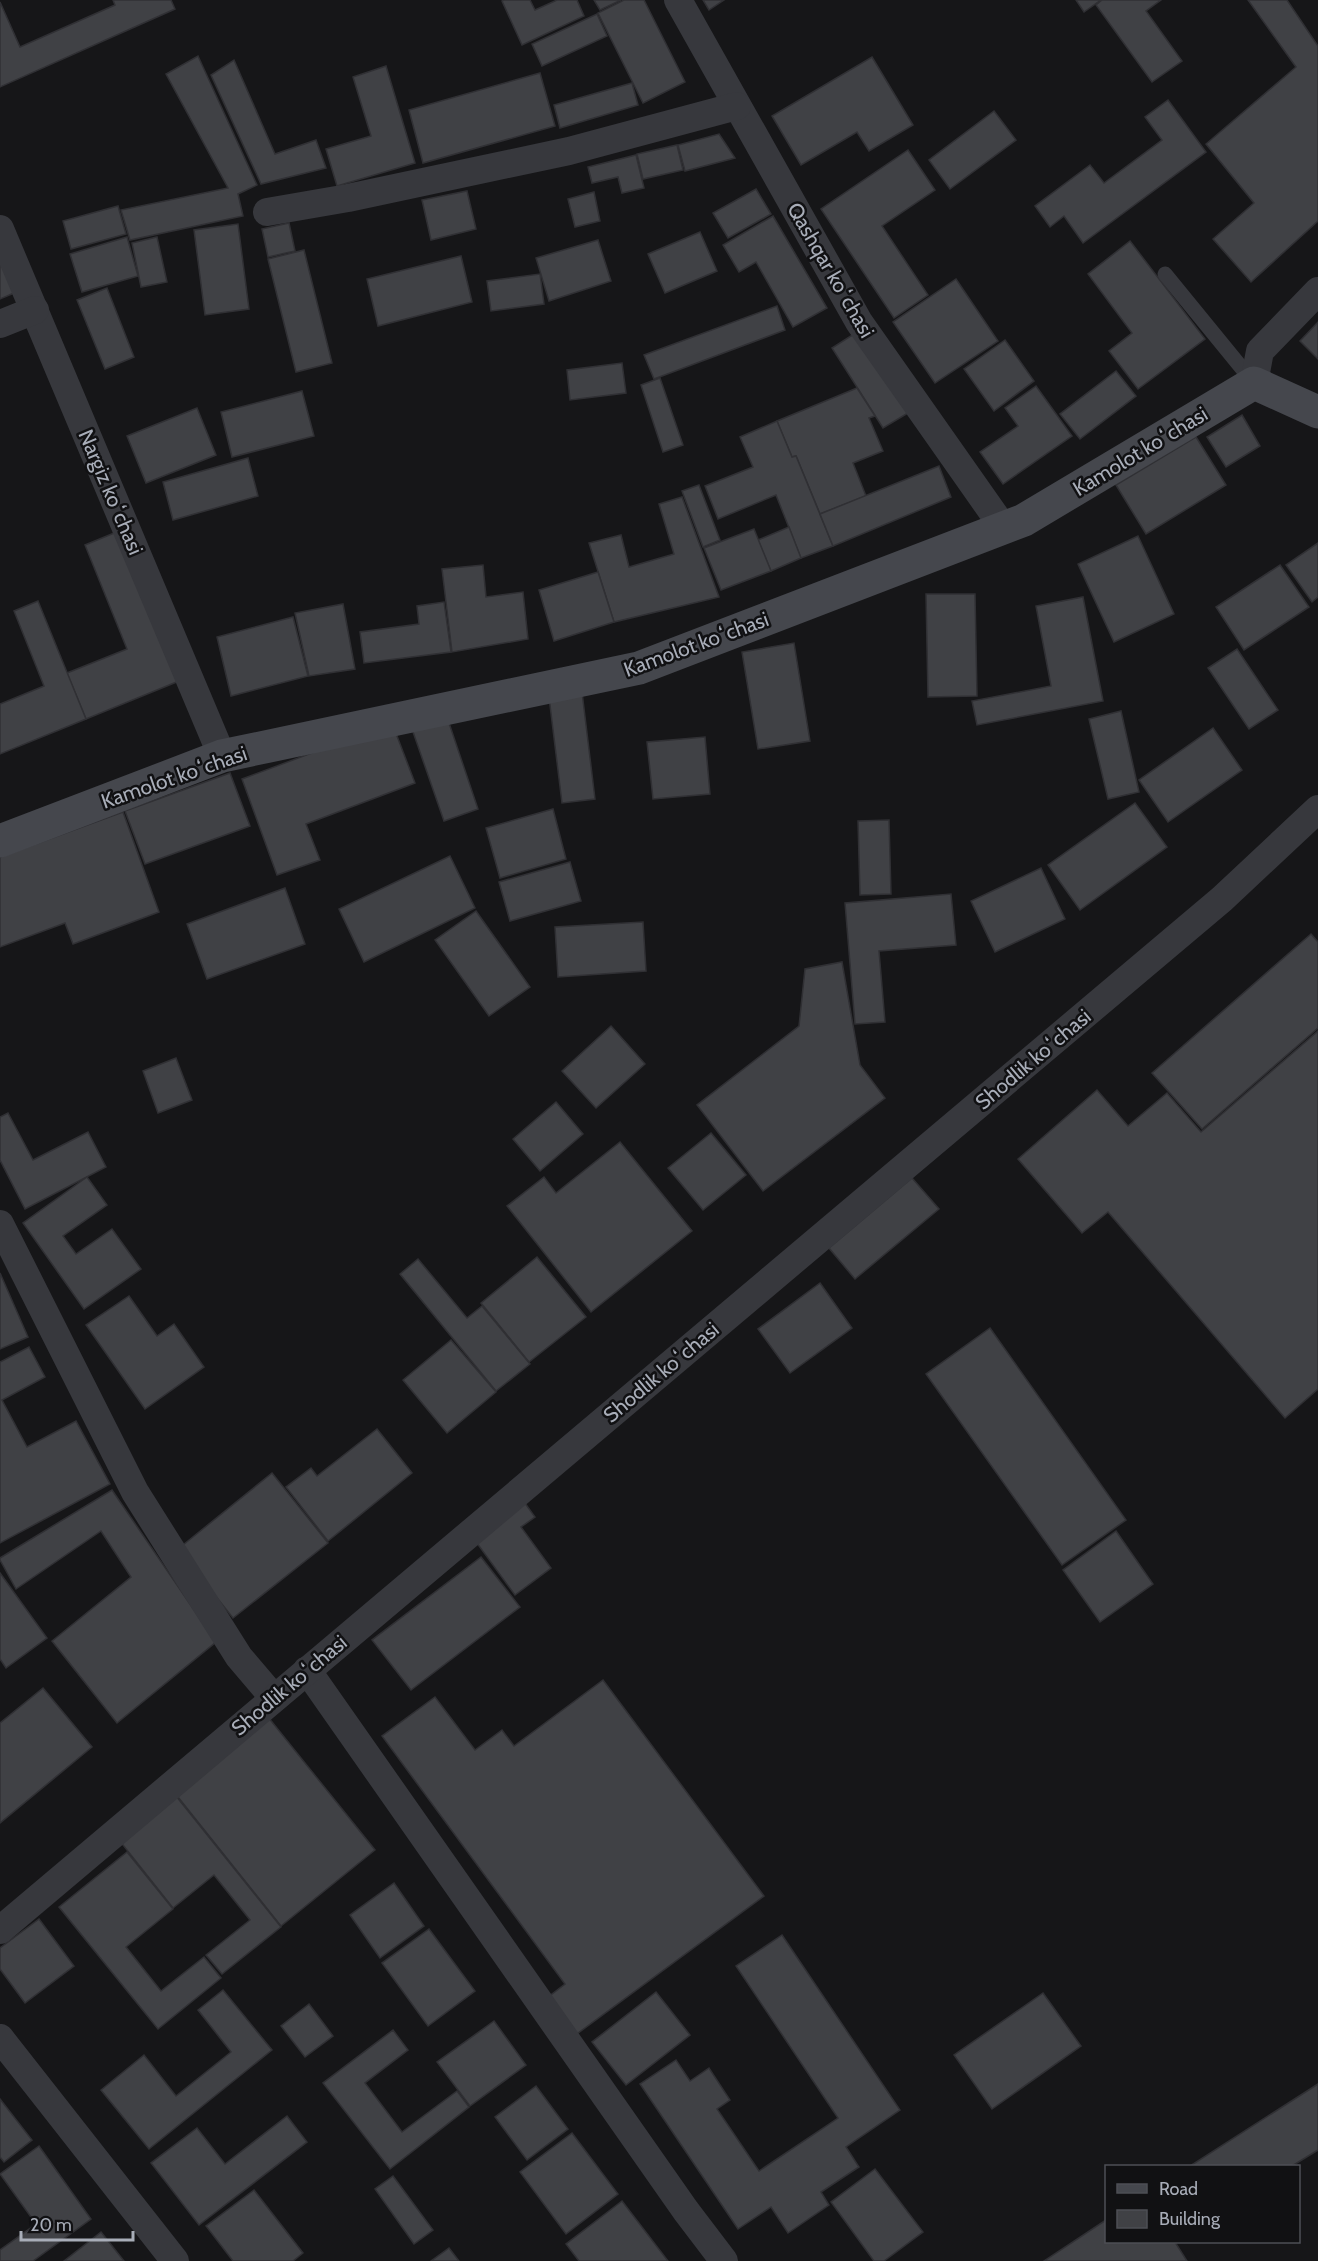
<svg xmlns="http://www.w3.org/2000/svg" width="1318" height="2261" viewBox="0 0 1318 2261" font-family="Cabin,sans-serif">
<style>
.building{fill:#404145;stroke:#303034;stroke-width:1.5}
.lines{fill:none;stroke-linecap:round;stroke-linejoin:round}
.lane{stroke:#37383d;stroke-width:15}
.street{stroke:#37383d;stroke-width:28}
.secondary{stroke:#45474d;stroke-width:33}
.labels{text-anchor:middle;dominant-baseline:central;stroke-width:5;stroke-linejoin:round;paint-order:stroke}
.street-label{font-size:21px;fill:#a8adb8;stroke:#111113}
</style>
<rect width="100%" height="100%" fill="#161618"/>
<g class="building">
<polygon points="113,0 171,0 175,9 0,87 0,2 20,47 115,5"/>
<polygon points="504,0 530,0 535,10 557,0 577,0 584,16 522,45 502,1"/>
<polygon points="594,0 621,0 600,10"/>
<polygon points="624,0 644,0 685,82 643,103 598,13"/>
<polygon points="703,0 724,0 709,10"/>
<polygon points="1076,0 1101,0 1084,12"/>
<polygon points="1102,0 1161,0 1146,11 1182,61 1152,82 1096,5"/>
<polygon points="1248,0 1287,0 1318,46 1318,221 1251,282 1213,239 1254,203 1206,144 1296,67"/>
<polygon points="597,14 607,36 542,66 532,44"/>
<polygon points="198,56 257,185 238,194 243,216 130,240 121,210 228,188 166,74"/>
<polygon points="872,57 913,125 869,151 857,132 801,165 772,116"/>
<polygon points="234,60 275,154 316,140 326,168 261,184 211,75"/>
<polygon points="386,66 415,163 337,186 326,149 371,136 353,77"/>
<polygon points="540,73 555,126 423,163 409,110"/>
<polygon points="632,83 638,105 560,128 554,105"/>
<polygon points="1168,100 1206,152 1083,243 1064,216 1050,227 1035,206 1090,165 1104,183 1162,140 1145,117"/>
<polygon points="994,111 1016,140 950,189 929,160"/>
<polygon points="719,134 735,158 685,171 678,145"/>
<polygon points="677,145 683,170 643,179 637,154"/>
<polygon points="908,150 935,190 882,226 928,295 894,318 821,209"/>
<polygon points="636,155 644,188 622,193 618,177 592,183 588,167"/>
<polygon points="756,189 771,214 728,238 713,213"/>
<polygon points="467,191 476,229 431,240 422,200"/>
<polygon points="594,192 600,221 575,227 568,199"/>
<polygon points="118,206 126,234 71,249 63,221"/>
<polygon points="773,216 827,308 793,327 756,262 739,272 723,245"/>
<polygon points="289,223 295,251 268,257 262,229"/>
<polygon points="238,224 249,309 205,315 194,230"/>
<polygon points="700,232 717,271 665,293 648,254"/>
<polygon points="127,237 138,276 82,292 70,254"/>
<polygon points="157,237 167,282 141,287 132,243"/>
<polygon points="598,240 611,281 549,301 536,258"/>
<polygon points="1130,241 1205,339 1138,389 1109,351 1132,333 1088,274"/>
<polygon points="304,250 332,363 296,372 268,259"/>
<polygon points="461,256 472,302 378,326 367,279"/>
<polygon points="0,259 14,293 0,299"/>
<polygon points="540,274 544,304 491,311 487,281"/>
<polygon points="956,279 998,341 935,383 893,322"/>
<polygon points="107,288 134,357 105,369 77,300"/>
<polygon points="777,306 785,330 654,379 644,355"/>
<polygon points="1318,322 1318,359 1300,341"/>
<polygon points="857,332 908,413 883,428 832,348"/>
<polygon points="1005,340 1034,381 994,411 964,369"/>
<polygon points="622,363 626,393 570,400 567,370"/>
<polygon points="1116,371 1136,396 1080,439 1060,414"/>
<polygon points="660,378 683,445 663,452 641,385"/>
<polygon points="1036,386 1072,436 1003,484 980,452 1018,426 1005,408"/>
<polygon points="857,388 875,416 869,418 883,451 853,463 866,496 820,514 796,456 792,457 777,421"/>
<polygon points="302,391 314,436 232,457 221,412"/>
<polygon points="197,408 216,455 146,483 127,436"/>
<polygon points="1242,415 1260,446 1226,467 1207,437"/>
<polygon points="777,421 792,457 796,456 833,546 801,558 776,495 718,519 705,486 753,467 740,437"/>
<polygon points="1196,437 1226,485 1146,534 1116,485"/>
<polygon points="248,458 258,496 173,520 163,482"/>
<polygon points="939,466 951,497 833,546 820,514"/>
<polygon points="699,485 720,540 703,547 682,491"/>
<polygon points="682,497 719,597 614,622 589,543 621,535 629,567 674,554 659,504"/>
<polygon points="789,527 801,558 771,571 758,540"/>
<polygon points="754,529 771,571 721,590 704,548"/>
<polygon points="119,531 179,681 86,719 67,673 127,649 85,545"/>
<polygon points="1138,536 1174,614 1114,642 1078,564"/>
<polygon points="1318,543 1318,597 1312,602 1286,565"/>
<polygon points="483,565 486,597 523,592 528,639 452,652 442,569"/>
<polygon points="1280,565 1309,607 1244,650 1216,607"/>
<polygon points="598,572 614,622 554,641 539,590"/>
<polygon points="926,594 975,594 977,696 928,697"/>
<polygon points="1083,597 1103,701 977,725 972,701 1051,686 1036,606"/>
<polygon points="38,601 86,719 0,754 0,704 44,686 14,611"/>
<polygon points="444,602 451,652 364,663 360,632 419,624 417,606"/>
<polygon points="343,604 355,669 309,676 295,613"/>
<polygon points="293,617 308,676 231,696 217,637"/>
<polygon points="794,643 810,741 758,749 742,652"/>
<polygon points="1237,649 1278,710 1249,729 1208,668"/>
<polygon points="582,692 595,799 562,803 549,697"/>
<polygon points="1121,711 1139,792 1108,799 1089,719"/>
<polygon points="447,717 478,809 444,821 412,729"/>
<polygon points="392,723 415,783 306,824 320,860 277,875 242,779"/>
<polygon points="1213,728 1242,770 1168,822 1139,780"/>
<polygon points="705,737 710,794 653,799 647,742"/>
<polygon points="230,773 250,826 145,864 125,811"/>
<polygon points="1135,803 1167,847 1080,910 1048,865"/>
<polygon points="553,809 566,859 500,878 486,828"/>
<polygon points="123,812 159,912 73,944 65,923 0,947 0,857"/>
<polygon points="889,820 891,894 860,895 858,821"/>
<polygon points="450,856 475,908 364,962 339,909"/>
<polygon points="570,862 581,901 510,921 499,882"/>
<polygon points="1041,868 1065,919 995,952 971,901"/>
<polygon points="285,888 305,944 207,979 187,924"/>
<polygon points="951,894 956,945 879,951 885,1022 855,1024 845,903"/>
<polygon points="476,911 530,987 489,1016 435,940"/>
<polygon points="643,922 646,971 558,977 555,927"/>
<polygon points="1311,934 1318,942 1318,1028 1202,1129 1152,1073"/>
<polygon points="842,962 860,1065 885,1098 763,1191 697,1105 799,1026 805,969"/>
<polygon points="611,1026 645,1064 596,1108 562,1071"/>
<polygon points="1318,1031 1318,1389 1285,1418 1108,1212 1082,1233 1018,1159 1097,1090 1128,1126 1167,1093 1201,1132"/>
<polygon points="176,1058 192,1100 158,1113 143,1071"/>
<polygon points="556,1102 583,1134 540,1171 513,1139"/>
<polygon points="8,1113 33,1160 88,1132 106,1167 25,1209 0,1160 0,1117"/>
<polygon points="711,1133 746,1175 703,1210 668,1168"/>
<polygon points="620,1142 692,1231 591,1312 507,1206 544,1177 556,1193"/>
<polygon points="87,1177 107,1205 63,1236 76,1254 112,1229 141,1269 84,1309 23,1223"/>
<polygon points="912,1178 939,1209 855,1279 829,1248"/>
<polygon points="537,1257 586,1317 529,1362 481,1303"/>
<polygon points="418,1259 467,1318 482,1306 530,1364 496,1391 400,1274"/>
<polygon points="0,1273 28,1337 0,1349"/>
<polygon points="820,1283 852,1328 790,1373 758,1329"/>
<polygon points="129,1296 157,1336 174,1324 204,1367 145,1409 86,1325"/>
<polygon points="990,1328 1126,1520 1062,1565 926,1374"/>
<polygon points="451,1340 496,1392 447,1433 403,1380"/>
<polygon points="29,1347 45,1377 2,1400 27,1447 76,1421 110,1484 0,1543 0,1362"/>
<polygon points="377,1429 412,1473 328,1541 286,1487 311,1468 317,1476"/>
<polygon points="272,1473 328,1543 233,1618 178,1549"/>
<polygon points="112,1490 216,1642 117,1723 52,1641 131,1577 101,1531 16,1589 0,1560 0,1558"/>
<polygon points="522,1499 535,1517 521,1527 551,1568 515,1595 471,1535"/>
<polygon points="1116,1531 1153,1584 1100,1622 1063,1570"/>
<polygon points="481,1557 520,1607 411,1690 372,1640"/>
<polygon points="0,1573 47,1638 6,1668 0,1659"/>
<polygon points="603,1680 764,1896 570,2039 543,2001 565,1984 382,1736 435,1697 475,1750 502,1730 514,1746"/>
<polygon points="43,1688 92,1747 0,1823 0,1723"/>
<polygon points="268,1717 375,1850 281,1926 174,1792"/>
<polygon points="176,1796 281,1927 222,1974 206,1955 250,1920 214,1875 173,1908 119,1840"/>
<polygon points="127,1852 173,1909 126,1947 161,1991 204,1957 221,1978 158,2029 59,1907"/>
<polygon points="394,1883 424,1926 380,1958 350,1915"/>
<polygon points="39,1919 74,1966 25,2003 0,1969 0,1948"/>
<polygon points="429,1929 475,1991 428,2026 382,1963"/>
<polygon points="782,1935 900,2110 846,2147 859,2167 821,2192 829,2205 788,2233 771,2207 738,2229 640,2084 676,2060 690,2081 709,2068 730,2100 717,2109 759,2171 838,2118 736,1966"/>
<polygon points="223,1990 272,2050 149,2149 101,2090 144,2055 176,2096 231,2052 198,2010"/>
<polygon points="656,1992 690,2035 626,2085 592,2042"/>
<polygon points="1043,1993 1081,2046 992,2109 954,2055"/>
<polygon points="309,2004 333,2036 305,2057 281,2026"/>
<polygon points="494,2021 526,2065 470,2106 437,2062"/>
<polygon points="393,2030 408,2050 365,2083 402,2132 457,2091 469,2107 390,2169 323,2083"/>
<polygon points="1318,2084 1318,2150 1292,2166 1190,2166"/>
<polygon points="536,2086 568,2129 527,2160 495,2117"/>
<polygon points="0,2099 32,2140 4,2162 0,2157"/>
<polygon points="287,2116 307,2142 199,2225 151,2163 197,2128 225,2164"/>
<polygon points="572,2133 618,2194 566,2234 520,2172"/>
<polygon points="39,2146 91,2219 33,2261 0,2261 0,2250 36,2224 0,2174"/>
<polygon points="875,2169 923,2232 884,2261 874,2261 831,2202"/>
<polygon points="393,2176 433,2230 414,2244 375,2189"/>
<polygon points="254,2190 303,2253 293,2261 233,2261 206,2226"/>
<polygon points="622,2201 668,2261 579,2261 566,2244"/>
<polygon points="1106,2220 1106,2242 1175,2242 1187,2261 1044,2261"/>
<polygon points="101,2232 124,2261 64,2261"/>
<polygon points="449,2248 459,2261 431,2261"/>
</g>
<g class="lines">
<polyline class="lane" points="1165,274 1254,383"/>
<g class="street">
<polyline points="678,0 859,322 1003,527"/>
<polyline points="267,212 348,198 569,151 737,106"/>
<polyline points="0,229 222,756"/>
<polyline points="0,324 35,310"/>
<polyline points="1254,383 1260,351 1318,291"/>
<polyline points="0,1224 135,1492 239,1657 274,1698"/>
<polyline points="307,1670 686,2211 724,2261"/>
<polyline points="0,1930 1222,899 1318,809"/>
<polyline points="0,2038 175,2261"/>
</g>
<polyline class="secondary" points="0,841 222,756 639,668 1024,520 1254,383 1318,412"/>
</g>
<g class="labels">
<g class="street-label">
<text transform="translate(831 270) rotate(60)">Qashqar koʻchasi</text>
<text transform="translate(1140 451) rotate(-31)">Kamolot koʻchasi</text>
<text transform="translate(111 492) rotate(67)">Nargiz koʻchasi</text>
<text transform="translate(696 644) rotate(-20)">Kamolot koʻchasi</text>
<text transform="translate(174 777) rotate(-19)">Kamolot koʻchasi</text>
<text transform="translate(1033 1059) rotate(-40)">Shodlik koʻchasi</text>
<text transform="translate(661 1372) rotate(-40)">Shodlik koʻchasi</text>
<text transform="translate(289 1685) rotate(-40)">Shodlik koʻchasi</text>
</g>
</g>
<rect x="1105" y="2165" width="195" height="78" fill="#111113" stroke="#4d4f55" stroke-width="1.5"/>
<rect x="1117" y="2184" width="30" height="9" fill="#45474d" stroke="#4d4f55" stroke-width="1.5"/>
<text x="1159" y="2195" font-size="18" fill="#a8adb8">Road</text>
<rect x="1117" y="2210" width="30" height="18" fill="#404145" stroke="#4d4f55" stroke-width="1.5"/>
<text x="1159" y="2225" font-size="18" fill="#a8adb8">Building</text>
<path d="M21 2231v9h112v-9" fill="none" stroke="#a8adb8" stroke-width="3"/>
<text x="30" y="2231" font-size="18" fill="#a8adb8" stroke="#111113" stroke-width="4.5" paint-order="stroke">20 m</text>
</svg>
